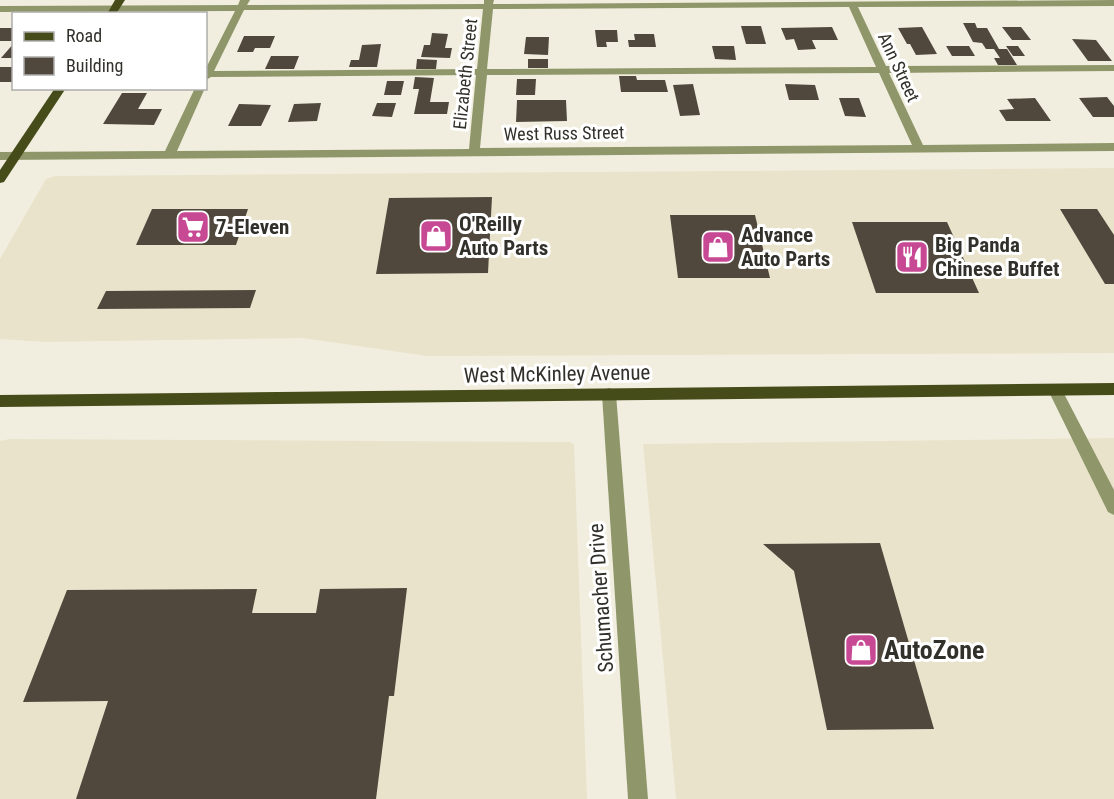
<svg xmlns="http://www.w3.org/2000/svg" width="1114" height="799" viewBox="0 0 1114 799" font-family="'Roboto Condensed',sans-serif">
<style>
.built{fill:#e9e3cc}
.building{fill:#50483d}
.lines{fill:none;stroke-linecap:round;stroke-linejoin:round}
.minor{fill:#8f976a;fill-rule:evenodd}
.major{fill:#464c19;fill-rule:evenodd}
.labels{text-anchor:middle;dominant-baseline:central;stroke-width:6;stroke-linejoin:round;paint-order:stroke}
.far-street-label{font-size:18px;fill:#32302a;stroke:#fff}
.poi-label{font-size:21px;font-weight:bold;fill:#32302a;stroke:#fff;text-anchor:start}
.street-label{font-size:21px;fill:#32302a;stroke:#fff}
.near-poi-label{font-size:26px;font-weight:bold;fill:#32302a;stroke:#fff;text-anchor:start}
</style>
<rect width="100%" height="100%" fill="#f2eedf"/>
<g class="built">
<polygon points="1114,168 1114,353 427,356 303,338 45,342 0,339 0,259 46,179 55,176"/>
<polygon points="1114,438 1114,799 676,799 643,444"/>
<polygon points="10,439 570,442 574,444 587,799 0,799 0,441"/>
</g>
<g class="building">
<polygon points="963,23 975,23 977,28 987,28 999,49 1007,49 1017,65 998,65 994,58 1000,58 994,49 986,49 982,43 973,42"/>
<polygon points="741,26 761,26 766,44 746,44"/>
<polygon points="832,27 838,40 812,40 816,49 798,50 794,39 786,40 781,28"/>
<polygon points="922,27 937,54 916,55 910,44 907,44 898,28"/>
<polygon points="1002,27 1021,27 1031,40 1012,40"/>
<rect x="0" y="28" width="14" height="13"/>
<polygon points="595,30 617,30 618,42 606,42 607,47 597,47"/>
<polygon points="432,33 448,34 445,48 452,48 450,58 421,57 424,45 430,45"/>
<polygon points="634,34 654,34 656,47 629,47 628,40 635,40"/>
<polygon points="244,36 275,36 270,48 255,48 253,52 237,52"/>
<polygon points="526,37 549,37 548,55 524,54"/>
<polygon points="1072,39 1096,40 1112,61 1088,61"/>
<polygon points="14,43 14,58 1,58"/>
<polygon points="381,44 377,67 349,67 351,60 359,60 362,45"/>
<polygon points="712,46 734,46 736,60 715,59"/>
<polygon points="946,46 969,46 975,56 952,56"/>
<polygon points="1006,46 1018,46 1025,56 1013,56"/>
<polygon points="271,56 299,56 294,69 265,69"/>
<polygon points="417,59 437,60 436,69 416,69"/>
<rect x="528" y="59" width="20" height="9"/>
<rect x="0" y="67" width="14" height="15"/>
<polygon points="619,76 636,76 637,80 665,80 668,92 621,92"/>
<polygon points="415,77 434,78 430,102 449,102 447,114 414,114 419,89 413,89"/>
<polygon points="517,79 536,79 535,95 516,95"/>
<polygon points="387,81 404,81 401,95 384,95"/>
<polygon points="693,84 700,115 680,116 673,85"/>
<polygon points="785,84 815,85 819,100 789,100"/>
<polygon points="122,93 147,93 138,109 162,109 154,125 103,124"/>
<polygon points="1107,97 1114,106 1114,117 1093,117 1079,98"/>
<polygon points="839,98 859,98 866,117 845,116"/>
<polygon points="1035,98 1051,121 1006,121 999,110 1014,109 1007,99"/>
<polygon points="517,100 566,100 567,121 516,122"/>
<polygon points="321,103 317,121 288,122 294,104"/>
<polygon points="377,103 396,103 392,117 372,116"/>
<polygon points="239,104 271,105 261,126 228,126"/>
<polygon points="492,197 488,273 376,274 389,198"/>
<polygon points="152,209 248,209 236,245 136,245"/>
<polygon points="1060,209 1097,209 1114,235 1114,284 1105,284"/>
<polygon points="670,215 755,215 770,278 678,278"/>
<polygon points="852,222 947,222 979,293 876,293"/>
<polygon points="256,290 250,308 97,309 106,291"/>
<polygon points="880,543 934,729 827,730 794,571 763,544"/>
<polygon points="407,588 394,696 389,696 376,799 76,799 108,701 23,702 67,590 257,589 252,613 316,613 320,589"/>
</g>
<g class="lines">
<g class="minor">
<path d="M 240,0 L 250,0 L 247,5 L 484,4 L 484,0 L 494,0 L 493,4 L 1114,0 L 1114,6 L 858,7 L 886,66 L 1114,65 L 1114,71 L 889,73 L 923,145 L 1114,143 L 1114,151 L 0,160 L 0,152 L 165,151 L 195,88 L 205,88 L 177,151 L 469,149 L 476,75 L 211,77 L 206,80 L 206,68 L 235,11 L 0,12 L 0,6 L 238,5 ZM 849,7 L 876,67 L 487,69 L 493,9 ZM 483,9 L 477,69 L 214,71 L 244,10 ZM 879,73 L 912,145 L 480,148 L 487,75 Z"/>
<polygon points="1055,384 1060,386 1114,490 1114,515 1108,512 1048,390 1050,386"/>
<polygon points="609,388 614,390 616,394 648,799 628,799 602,394 604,390"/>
</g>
<g class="major">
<polygon points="115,0 125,0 116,14 107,14"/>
<polygon points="55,88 66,88 4,182 0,183 0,170"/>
<polygon points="1114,383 1114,395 0,407 0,395"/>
</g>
</g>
<defs>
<symbol id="supermarket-square" viewBox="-11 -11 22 22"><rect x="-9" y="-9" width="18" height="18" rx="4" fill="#c74893" stroke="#fff"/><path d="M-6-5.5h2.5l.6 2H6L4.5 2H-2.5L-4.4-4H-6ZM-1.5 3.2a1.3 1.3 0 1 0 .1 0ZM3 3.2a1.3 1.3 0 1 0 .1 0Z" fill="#fff"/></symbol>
<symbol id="shop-square" viewBox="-11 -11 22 22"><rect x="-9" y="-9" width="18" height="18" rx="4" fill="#c74893" stroke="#fff"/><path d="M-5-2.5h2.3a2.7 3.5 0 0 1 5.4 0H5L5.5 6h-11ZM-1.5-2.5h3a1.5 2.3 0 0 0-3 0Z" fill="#fff"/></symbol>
<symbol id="restaurant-square" viewBox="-11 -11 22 22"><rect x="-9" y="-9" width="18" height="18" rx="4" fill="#c74893" stroke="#fff"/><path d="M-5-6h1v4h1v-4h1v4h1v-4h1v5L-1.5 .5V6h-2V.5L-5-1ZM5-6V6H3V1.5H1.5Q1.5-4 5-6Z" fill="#fff"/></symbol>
</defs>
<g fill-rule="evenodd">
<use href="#supermarket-square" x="174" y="208" width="38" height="38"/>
<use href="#shop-square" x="417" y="217" width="38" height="38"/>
<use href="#shop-square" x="699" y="228" width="38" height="38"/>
<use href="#restaurant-square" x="893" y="238" width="38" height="38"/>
<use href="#shop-square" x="842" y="631" width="38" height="38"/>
</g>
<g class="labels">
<g class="far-street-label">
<text transform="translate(899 67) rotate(65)">Ann Street</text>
<text transform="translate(465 74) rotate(-84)">Elizabeth Street</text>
<text transform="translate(564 133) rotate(-1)">West Russ Street</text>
</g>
<g class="poi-label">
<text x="459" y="224">O'Reilly<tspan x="459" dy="24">Auto Parts</tspan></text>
<text x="216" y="227">7-Eleven</text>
<text x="741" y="235">Advance<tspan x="741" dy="24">Auto Parts</tspan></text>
<text x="935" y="245">Big Panda<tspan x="935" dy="24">Chinese Buffet</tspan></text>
</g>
<g class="street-label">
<text transform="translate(557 374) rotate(-1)">West McKinley Avenue</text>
<text transform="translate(601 598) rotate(-94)">Schumacher Drive</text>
</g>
<g class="near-poi-label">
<text x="884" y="650">AutoZone</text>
</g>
</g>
<rect x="12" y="12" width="195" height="78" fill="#ffffff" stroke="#adacaa" stroke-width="1.5"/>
<rect x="24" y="32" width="30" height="9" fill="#464c19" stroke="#adacaa" stroke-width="1.5"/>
<text x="66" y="42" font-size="18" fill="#32302a">Road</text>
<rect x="24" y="57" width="30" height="18" fill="#50483d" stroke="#adacaa" stroke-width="1.5"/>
<text x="66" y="72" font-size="18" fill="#32302a">Building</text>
</svg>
